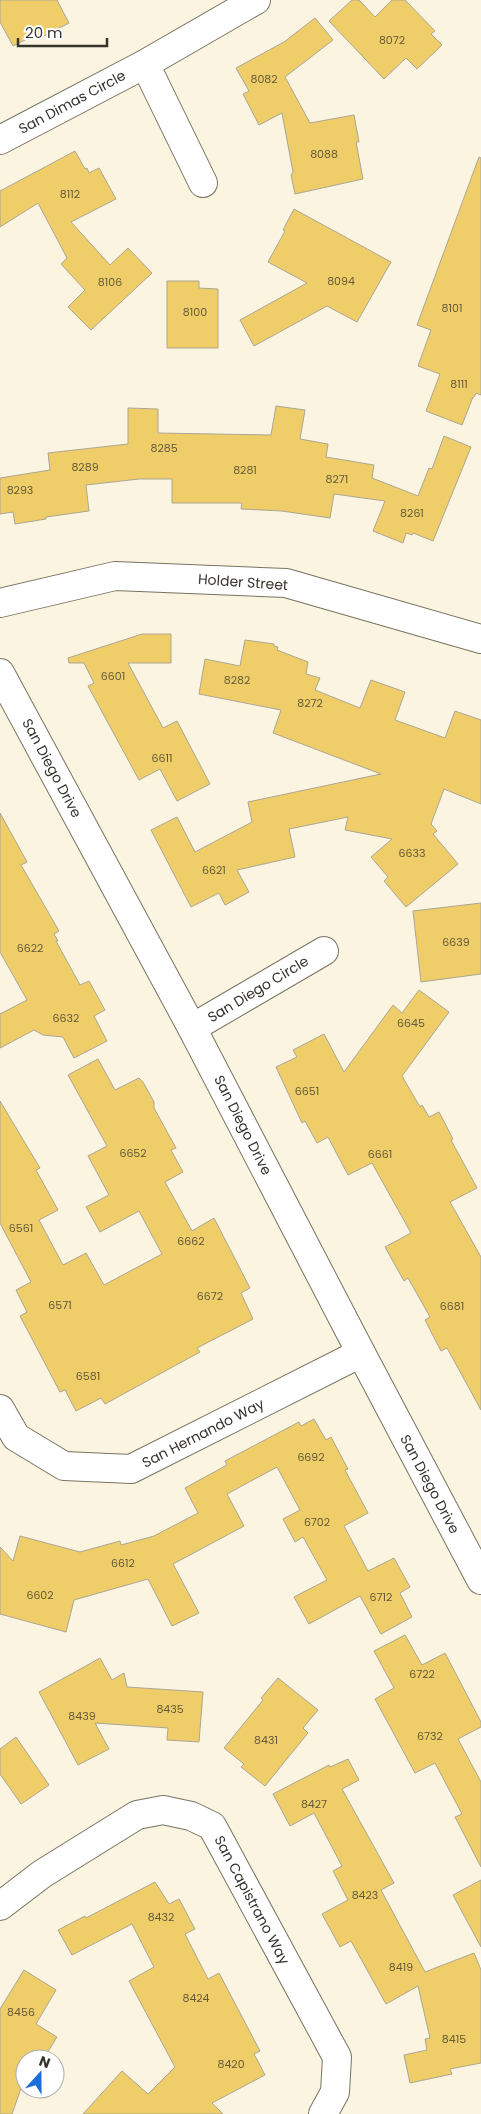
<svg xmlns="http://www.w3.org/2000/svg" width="481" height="2114" viewBox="0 0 481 2114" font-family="Poppins,sans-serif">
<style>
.building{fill:#efce69;stroke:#aca694}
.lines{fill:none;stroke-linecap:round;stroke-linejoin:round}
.minor-casing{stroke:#787361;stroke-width:30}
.minor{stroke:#fff;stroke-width:28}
.labels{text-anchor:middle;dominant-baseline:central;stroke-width:5;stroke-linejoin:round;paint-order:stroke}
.number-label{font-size:11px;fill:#645a3b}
.street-label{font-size:14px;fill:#36332c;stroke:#fff}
</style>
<rect width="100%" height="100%" fill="#faf4e0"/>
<g class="building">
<polygon points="0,0 57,0 69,23 38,39 35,35 13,46 0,22"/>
<polygon points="352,0 359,0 375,17 392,0 405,0 435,31 431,34 442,45 417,69 406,58 384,79 329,21"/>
<polygon points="315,18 333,40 285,77 310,123 354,115 359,142 356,142 363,179 295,194 291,175 293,172 282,113 259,125 243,94 249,91 236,68 284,42"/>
<polygon points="75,151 85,169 87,168 89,173 99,168 116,199 71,222 110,265 128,248 152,273 91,330 68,307 85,290 61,264 67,258 38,203 0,227 0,191"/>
<polygon points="479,157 481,158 481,395 476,393 474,397 473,397 462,425 426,411 440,374 418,366 431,330 417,325"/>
<polygon points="294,209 391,262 357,322 327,306 254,346 240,320 307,283 268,262 285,231 283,230"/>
<polygon points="167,281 199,281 199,288 218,289 218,348 167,348"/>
<polygon points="276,406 305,410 300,439 328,444 326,457 374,465 372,478 418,496 429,468 432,469 444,436 471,447 433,541 413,533 412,535 406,533 403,543 373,531 385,501 334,494 330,518 282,511 241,509 242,503 172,503 172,479 139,479 86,485 89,511 46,517 46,519 15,524 13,512 0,514 0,478 50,470 48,453 128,444 128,408 158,409 158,433 271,435"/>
<polygon points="142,634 171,634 171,663 128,663 163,728 177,721 210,784 177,801 160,769 139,780 88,686 94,683 84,663 69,663 68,658"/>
<polygon points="245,640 274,644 274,646 278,647 277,650 308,662 306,674 320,678 315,690 360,708 371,680 405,692 395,720 445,738 455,711 481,720 481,804 444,789 431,824 437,831 433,834 458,864 406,907 384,881 388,877 371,857 392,839 345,830 348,817 289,829 295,857 237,870 249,892 225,905 219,893 191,907 151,830 177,817 195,852 252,822 248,802 381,774 273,733 281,710 199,694 205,659 240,666"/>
<polygon points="0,813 27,862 21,865 59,931 54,934 58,941 56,941 80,985 89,981 105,1010 94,1016 107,1041 74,1058 63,1037 43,1035 34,1030 0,1048 0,1014 27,1000 0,952"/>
<polygon points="481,903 481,974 421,982 413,911"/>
<polygon points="419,990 449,1012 402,1076 420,1107 422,1105 429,1117 439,1112 453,1139 451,1140 477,1188 450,1202 481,1257 481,1410 447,1348 441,1351 425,1320 430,1317 408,1278 404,1281 385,1247 411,1233 372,1163 348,1175 328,1137 317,1143 305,1121 302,1123 276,1067 297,1057 293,1050 324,1034 344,1072 393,1005 402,1013"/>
<polygon points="98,1059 115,1090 139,1078 143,1082 154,1102 154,1108 176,1148 171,1150 183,1172 165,1182 192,1231 214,1218 250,1288 241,1293 253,1319 197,1348 200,1352 105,1404 101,1398 76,1411 65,1390 60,1392 20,1316 27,1312 16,1290 31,1282 0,1223 0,1101 40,1168 36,1170 58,1210 39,1220 63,1265 86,1253 104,1285 162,1254 139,1211 100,1232 86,1207 109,1195 88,1156 107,1146 68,1075"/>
<polygon points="314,1419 326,1440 331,1437 348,1469 345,1470 368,1513 344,1526 368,1571 394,1558 410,1587 400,1593 412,1617 381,1634 360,1596 309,1624 294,1597 327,1580 303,1537 295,1542 283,1519 300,1510 277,1467 227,1494 244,1526 173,1564 199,1613 172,1626 148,1579 74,1600 66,1632 0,1614 0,1547 13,1561 20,1536 80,1552 120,1541 121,1545 154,1536 198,1513 185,1488 227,1465 225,1461 299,1422 301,1426"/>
<polygon points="405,1635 422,1665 445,1653 481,1722 481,1727 458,1739 481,1782 481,1867 455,1817 462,1814 435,1763 415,1773 375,1699 394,1688 374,1651"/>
<polygon points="100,1658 112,1680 124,1673 127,1687 203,1692 199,1742 167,1740 168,1728 95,1723 109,1749 78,1765 39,1692"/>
<polygon points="278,1678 318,1710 303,1728 308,1733 265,1786 241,1767 244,1764 224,1748 263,1700 261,1698"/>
<polygon points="16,1737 49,1785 21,1804 0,1774 0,1749"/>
<polygon points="348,1759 359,1780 342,1789 394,1883 381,1890 425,1972 474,1953 481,1970 481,2063 450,2069 452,2074 410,2083 404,2055 427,2050 425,2039 430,2038 418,1986 386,2004 351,1941 340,1947 322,1914 348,1900 333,1871 342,1866 314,1813 290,1826 273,1794 329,1765 330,1767"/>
<polygon points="481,1880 481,1947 453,1895"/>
<polygon points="155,1882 169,1904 179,1899 195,1929 185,1934 208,1979 219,1973 260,2051 254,2054 265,2075 212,2103 223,2114 83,2114 122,2071 148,2094 175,2067 129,1981 154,1967 132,1924 72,1955 58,1930 85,1916 86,1918"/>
<polygon points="24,1970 56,1990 36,2024 57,2037 44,2058 34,2052 31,2059 25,2059 25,2077 12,2114 0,2114 0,2009"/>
</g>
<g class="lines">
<defs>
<g id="minor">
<polyline points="145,64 203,183"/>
<polyline points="0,140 145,64 256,0"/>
<polyline points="0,603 115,576 286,583 481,639"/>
<polyline points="0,673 192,1028 361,1353 481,1580"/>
<polyline points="192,1028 324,951"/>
<polyline points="0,1409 16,1437 64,1466 131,1469 361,1353"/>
<polyline points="0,1906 42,1874 137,1815 163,1810 191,1816 212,1826 337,2057 335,2092 323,2114"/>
</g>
</defs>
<use href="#minor" class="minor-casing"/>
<use href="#minor" class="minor"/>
</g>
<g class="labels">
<g class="number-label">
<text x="392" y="40">8072</text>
<text x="264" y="79">8082</text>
<text x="324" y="154">8088</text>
<text x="70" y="194">8112</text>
<text x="341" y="281">8094</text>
<text x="110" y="282">8106</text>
<text x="452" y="308">8101</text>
<text x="195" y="312">8100</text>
<text x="459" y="384">8111</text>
<text x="164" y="448">8285</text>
<text x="85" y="467">8289</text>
<text x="245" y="470">8281</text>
<text x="337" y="479">8271</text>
<text x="20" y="490">8293</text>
<text x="412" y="513">8261</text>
<text x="113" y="676">6601</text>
<text x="237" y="680">8282</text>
<text x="310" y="703">8272</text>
<text x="162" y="758">6611</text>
<text x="412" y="853">6633</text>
<text x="214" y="870">6621</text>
<text x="456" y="942">6639</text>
<text x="30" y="948">6622</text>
<text x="66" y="1018">6632</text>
<text x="411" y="1023">6645</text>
<text x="307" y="1091">6651</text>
<text x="133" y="1153">6652</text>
<text x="380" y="1154">6661</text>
<text x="21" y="1228">6561</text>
<text x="191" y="1241">6662</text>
<text x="210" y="1296">6672</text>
<text x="60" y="1305">6571</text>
<text x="452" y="1306">6681</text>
<text x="88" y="1376">6581</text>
<text x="311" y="1457">6692</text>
<text x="317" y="1522">6702</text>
<text x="123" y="1563">6612</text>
<text x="40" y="1595">6602</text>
<text x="381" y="1597">6712</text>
<text x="422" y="1674">6722</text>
<text x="170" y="1709">8435</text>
<text x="82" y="1716">8439</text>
<text x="430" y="1736">6732</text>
<text x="266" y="1740">8431</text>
<text x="314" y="1804">8427</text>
<text x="365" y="1895">8423</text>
<text x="161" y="1917">8432</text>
<text x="401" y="1967">8419</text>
<text x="196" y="1998">8424</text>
<text x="21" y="2012">8456</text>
<text x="454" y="2039">8415</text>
<text x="231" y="2064">8420</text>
</g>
<g class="street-label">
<text transform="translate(72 102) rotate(-28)">San Dimas Circle</text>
<text transform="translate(243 582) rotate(4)">Holder Street</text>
<text transform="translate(52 768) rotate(62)">San Diego Drive</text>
<text transform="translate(258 989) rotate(-31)">San Diego Circle</text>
<text transform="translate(243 1125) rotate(63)">San Diego Drive</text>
<text transform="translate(203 1433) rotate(-27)">San Hernando Way</text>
<text transform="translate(430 1484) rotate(62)">San Diego Drive</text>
<text transform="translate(252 1900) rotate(62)">San Capistrano Way</text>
</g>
</g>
<g transform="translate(40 2074) rotate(21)"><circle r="24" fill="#ffffff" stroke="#afadab"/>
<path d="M0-4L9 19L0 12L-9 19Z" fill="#1c6fd9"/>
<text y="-8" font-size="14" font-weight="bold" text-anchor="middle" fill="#36332c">N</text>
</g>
<path d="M18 38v8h89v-8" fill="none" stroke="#36332c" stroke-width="2.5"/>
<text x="25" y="38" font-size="15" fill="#36332c" stroke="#ffffff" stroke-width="4" paint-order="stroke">20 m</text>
</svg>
